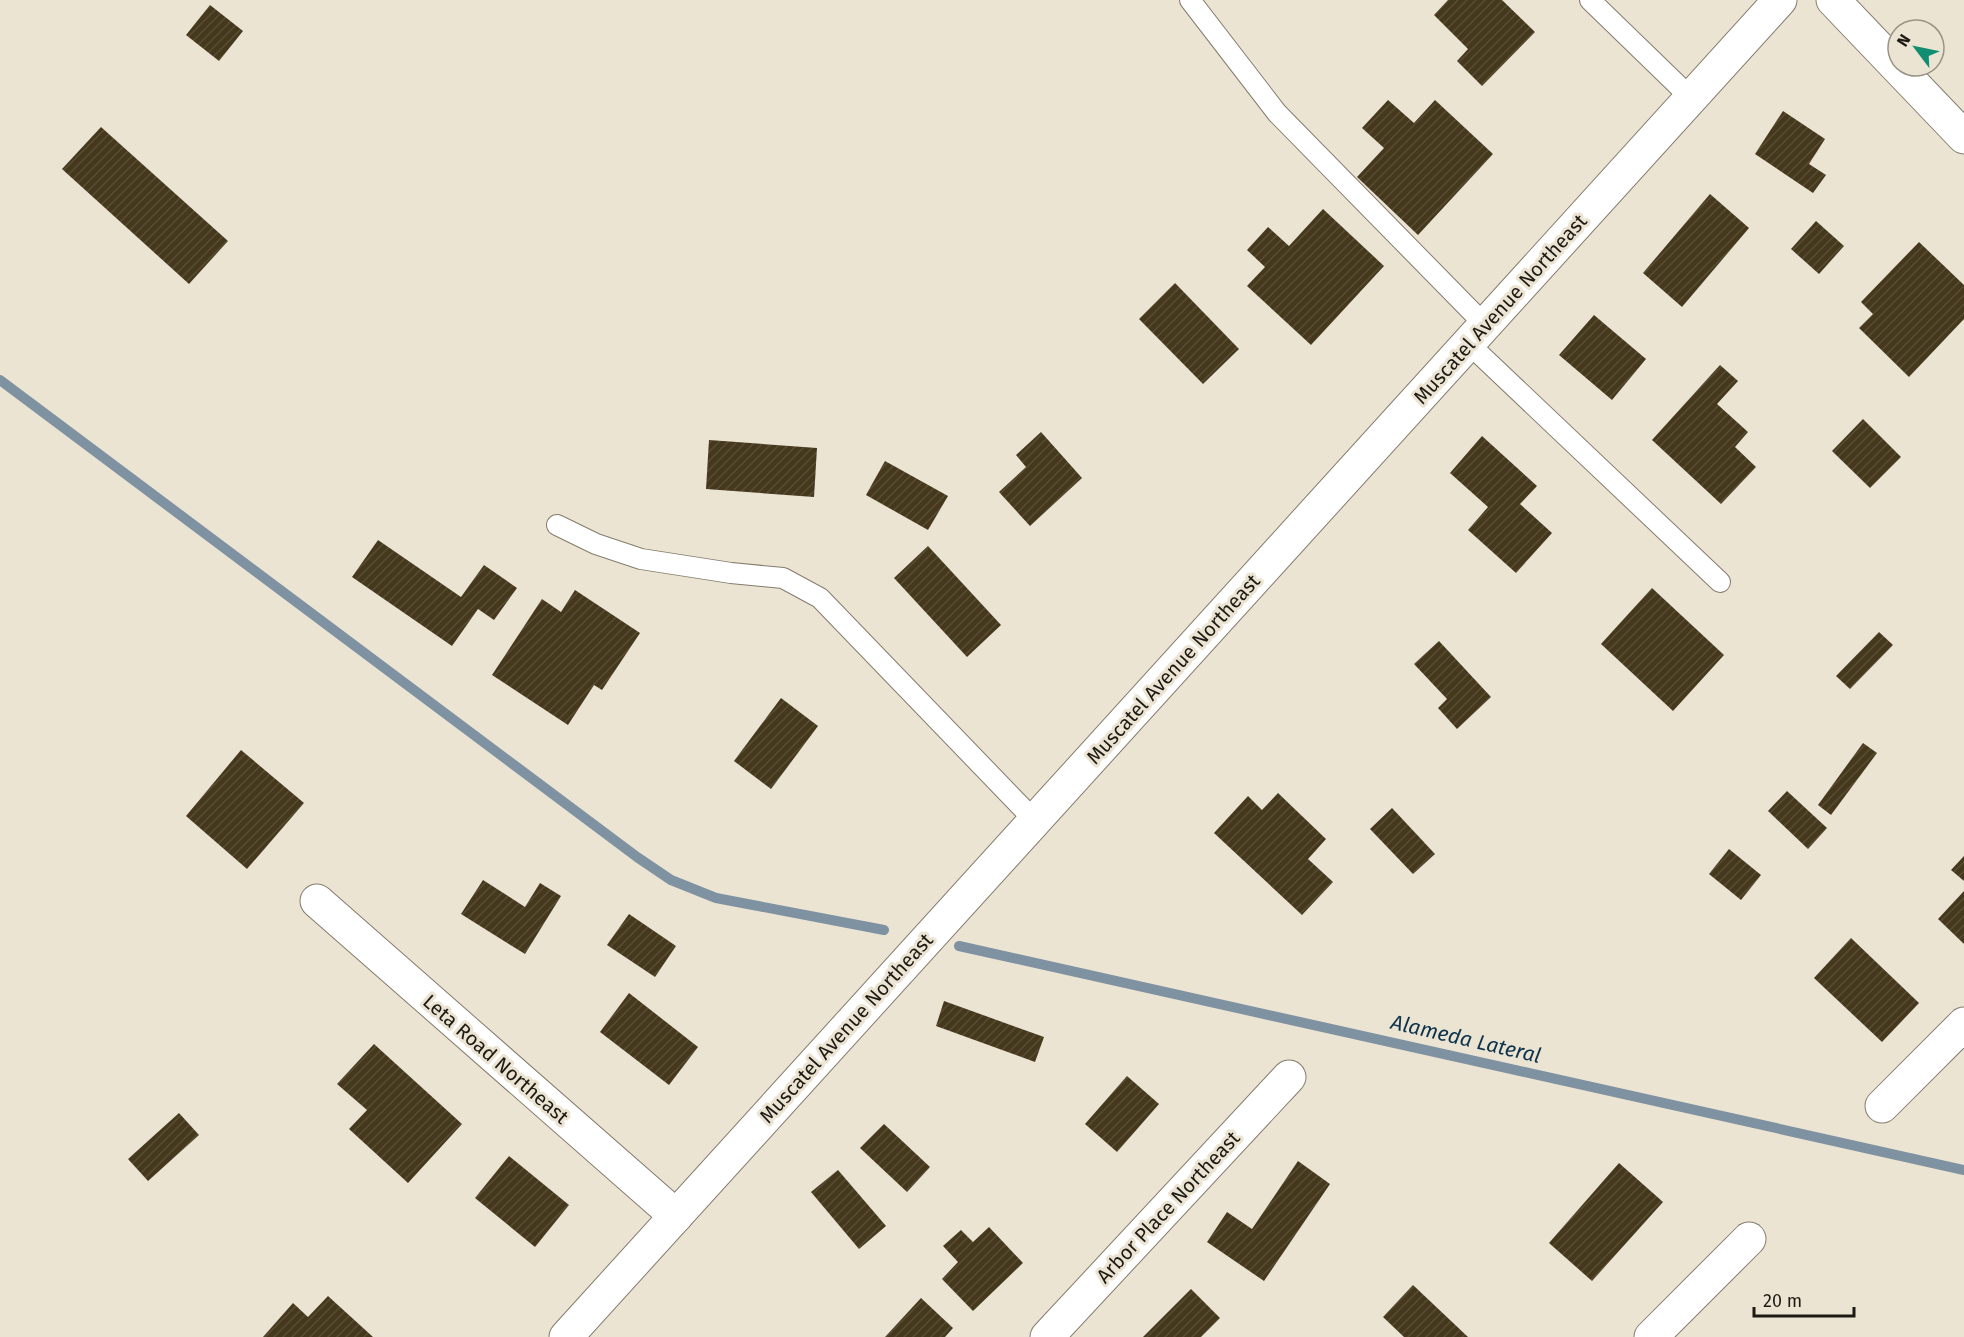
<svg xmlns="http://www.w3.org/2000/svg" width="1964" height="1337" viewBox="0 0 1964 1337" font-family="'Fira Sans',sans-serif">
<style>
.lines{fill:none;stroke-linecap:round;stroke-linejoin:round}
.stream{stroke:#7f92a1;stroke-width:10}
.building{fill:url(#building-hatch)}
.service-casing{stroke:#847c6d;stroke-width:22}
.minor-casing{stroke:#847c6d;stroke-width:35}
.service{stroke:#fff;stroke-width:20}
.minor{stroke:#fff;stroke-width:33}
.labels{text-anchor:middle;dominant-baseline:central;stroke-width:6;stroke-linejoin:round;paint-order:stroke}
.street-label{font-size:20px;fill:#1d1a14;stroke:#ece4d3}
.water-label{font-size:21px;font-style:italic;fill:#0d324b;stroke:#ece4d3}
</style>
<defs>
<pattern id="building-hatch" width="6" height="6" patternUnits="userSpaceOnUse" patternTransform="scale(1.5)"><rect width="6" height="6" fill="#45381d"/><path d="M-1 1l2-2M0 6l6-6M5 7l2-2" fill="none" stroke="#574c34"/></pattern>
</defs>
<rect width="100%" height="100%" fill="#ece4d3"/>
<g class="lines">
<g class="stream">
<polyline points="0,380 637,857 671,880 716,898 884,930"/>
<polyline points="959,946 1964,1170"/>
</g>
</g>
<g class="building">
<polygon points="1448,0 1502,0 1535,32 1482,86 1457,61 1468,49 1434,15"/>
<polygon points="210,5 243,31 219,61 186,35"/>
<polygon points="1388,100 1414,123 1435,100 1493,154 1418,235 1357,177 1384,148 1362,128"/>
<polygon points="1783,111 1825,139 1809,164 1826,175 1813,193 1755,154"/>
<polygon points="101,127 228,241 189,284 62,169"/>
<polygon points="1710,194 1749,228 1682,307 1643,273"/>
<polygon points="1323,209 1384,266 1311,345 1247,286 1265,267 1247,250 1268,227 1289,246"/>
<polygon points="1816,221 1844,246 1819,274 1791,249"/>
<polygon points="1919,242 1964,285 1964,319 1909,377 1859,328 1873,314 1861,302"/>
<polygon points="1175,283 1239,349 1203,384 1139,319"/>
<polygon points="1594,315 1646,359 1612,400 1559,355"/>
<polygon points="1720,365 1738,381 1717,404 1748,432 1735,447 1756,467 1721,504 1652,440"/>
<polygon points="1863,419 1901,457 1870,488 1832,451"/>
<polygon points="1041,432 1082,478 1030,526 999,492 1026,467 1016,455"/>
<polygon points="1482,436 1537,486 1520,504 1552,533 1516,573 1468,530 1488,507 1450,473"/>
<polygon points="709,440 817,448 814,497 706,489"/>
<polygon points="885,461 948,496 928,530 866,495"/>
<polygon points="378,540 461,597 484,565 517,588 494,620 478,609 452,646 352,577"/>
<polygon points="928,546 1001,625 967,657 894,578"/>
<polygon points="1652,588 1724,655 1673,711 1601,644"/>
<polygon points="575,590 640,633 602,690 594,685 568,725 492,675 542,599 561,612"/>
<polygon points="1879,632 1893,645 1850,689 1836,676"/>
<polygon points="1439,641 1491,697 1457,729 1438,708 1447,699 1414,664"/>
<polygon points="781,698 818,726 771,789 734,761"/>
<polygon points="1863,743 1877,753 1831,815 1818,805"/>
<polygon points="241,750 304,803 247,869 186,816"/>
<polygon points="1787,791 1827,828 1808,849 1768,811"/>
<polygon points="1278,793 1326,839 1308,859 1333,882 1302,915 1214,833 1248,796 1262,810"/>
<polygon points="1392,808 1435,854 1413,874 1370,829"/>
<polygon points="1729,849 1761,875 1741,900 1709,874"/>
<polygon points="1964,856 1964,881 1951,870"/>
<polygon points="483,880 525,907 540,883 561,896 525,954 461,914"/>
<polygon points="1964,891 1964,944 1938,919"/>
<polygon points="629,914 676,946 655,977 607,945"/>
<polygon points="1851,938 1919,1003 1882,1042 1814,978"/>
<polygon points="629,993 698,1047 669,1085 600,1032"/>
<polygon points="944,1001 1044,1037 1035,1062 936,1026"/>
<polygon points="374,1044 462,1124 408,1183 349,1129 367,1110 337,1084"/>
<polygon points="1127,1076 1159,1104 1117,1152 1085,1124"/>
<polygon points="179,1113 199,1135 148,1181 128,1159"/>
<polygon points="884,1124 930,1167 907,1192 860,1148"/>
<polygon points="509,1156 569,1205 535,1247 475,1198"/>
<polygon points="1298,1161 1330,1184 1264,1281 1207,1242 1227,1212 1252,1229"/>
<polygon points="1619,1163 1663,1202 1592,1281 1549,1243"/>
<polygon points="838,1170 886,1226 859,1249 811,1192"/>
<polygon points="989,1227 1023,1263 973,1311 942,1279 958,1262 943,1246 961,1230 973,1242"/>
<polygon points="1413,1285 1468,1337 1404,1337 1383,1317"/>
<polygon points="1191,1289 1220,1318 1201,1337 1143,1337"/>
<polygon points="328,1296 373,1337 263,1337 293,1303 308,1317"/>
<polygon points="921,1298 953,1328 945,1337 885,1337"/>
</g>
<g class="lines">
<defs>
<g id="service">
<polyline points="1190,0 1277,113 1485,325"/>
<polyline points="1590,0 1691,98"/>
<polyline points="1468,343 1720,582"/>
<polyline points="557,525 596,544 641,559 731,573 783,578 820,598 1035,821"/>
</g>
<g id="minor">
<polyline points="1833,0 1964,137"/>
<polyline points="317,901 676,1216"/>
<polyline points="1882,1106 1964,1024"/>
<polyline points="566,1337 1780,0"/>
<polyline points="1047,1337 1289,1077"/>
<polyline points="1651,1337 1749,1239"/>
</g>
</defs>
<use href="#service" class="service-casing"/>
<use href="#minor" class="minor-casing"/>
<use href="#service" class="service"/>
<use href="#minor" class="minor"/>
</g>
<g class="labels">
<g class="street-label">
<text transform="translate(1500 309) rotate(-48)">Muscatel Avenue Northeast</text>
<text transform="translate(1173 669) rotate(-48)">Muscatel Avenue Northeast</text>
<text transform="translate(846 1028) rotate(-48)">Muscatel Avenue Northeast</text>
<text transform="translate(496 1059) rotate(41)">Leta Road Northeast</text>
<text transform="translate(1168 1207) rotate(-47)">Arbor Place Northeast</text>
</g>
<g class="water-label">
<text transform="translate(1466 1039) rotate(13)">Alameda Lateral</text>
</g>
</g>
<g transform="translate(1916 48) rotate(302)"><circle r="28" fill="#ece4d3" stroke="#999387" stroke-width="1.5"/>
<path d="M0-4.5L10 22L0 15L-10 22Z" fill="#118d72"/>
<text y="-9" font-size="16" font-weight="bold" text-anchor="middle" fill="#1d1a14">N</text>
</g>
<path d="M1754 1307v9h100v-9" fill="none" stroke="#1d1a14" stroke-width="3"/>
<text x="1763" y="1307" font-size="18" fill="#1d1a14" stroke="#ece4d3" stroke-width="4.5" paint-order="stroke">20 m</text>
</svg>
